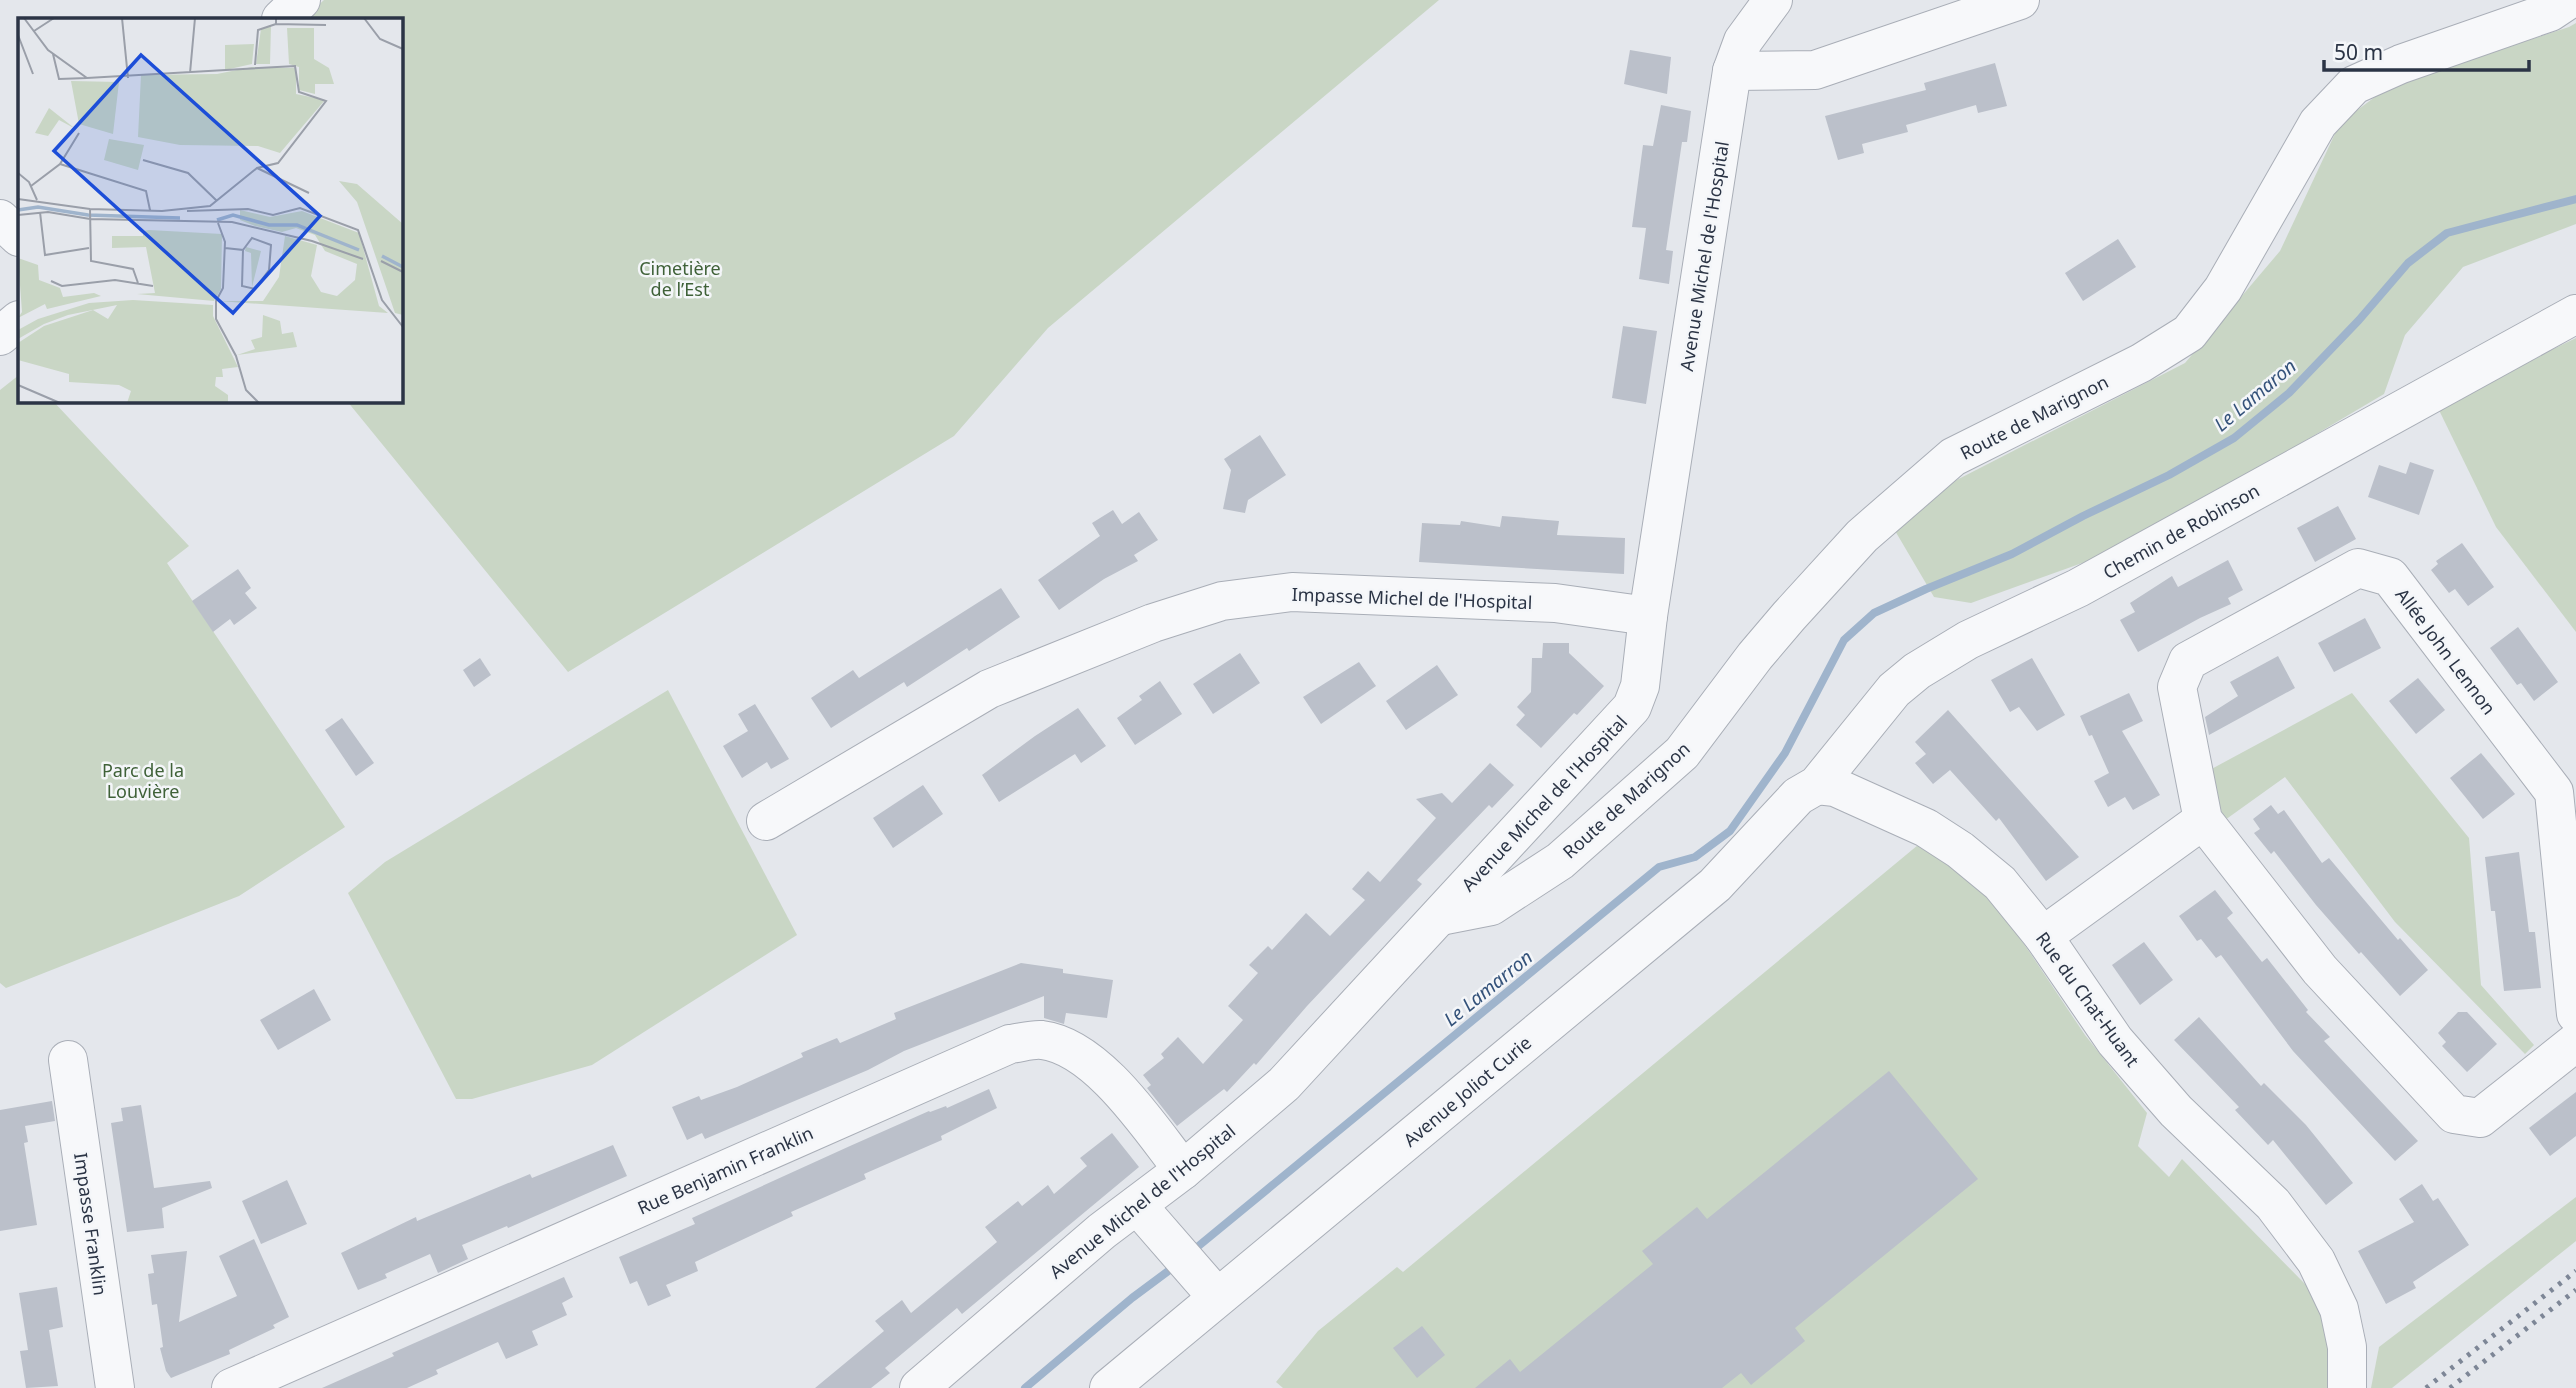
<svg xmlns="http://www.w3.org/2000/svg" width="2576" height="1388" viewBox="0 0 2576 1388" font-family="'Noto Sans',sans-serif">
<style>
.green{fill:#c9d6c5}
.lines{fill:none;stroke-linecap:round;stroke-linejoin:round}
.stream{stroke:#9fb4cc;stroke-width:8}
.building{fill:#bbc0ca}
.minor-casing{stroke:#a9aeb7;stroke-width:40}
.minor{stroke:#f7f8fa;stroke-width:38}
.rail{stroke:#7d8696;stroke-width:5;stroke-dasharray:3.5 7;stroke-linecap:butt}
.labels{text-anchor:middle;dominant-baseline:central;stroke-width:5;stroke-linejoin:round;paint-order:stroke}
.street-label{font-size:18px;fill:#2b3445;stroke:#f4f6f9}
.park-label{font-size:18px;fill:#3f6138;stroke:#f4f6f9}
.water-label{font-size:19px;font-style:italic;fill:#34527a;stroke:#f4f6f9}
.inset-river{fill:none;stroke:#9fb4cc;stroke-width:3.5}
.inset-road{fill:none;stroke:#9a9fa9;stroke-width:2}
.view{fill:#1d4ed8;fill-opacity:0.15;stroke:#1d4ed8;stroke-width:3.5}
.inset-edge{fill:none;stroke:#2b3445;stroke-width:3.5}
</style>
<rect width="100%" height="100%" fill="#e4e7ec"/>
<g class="green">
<polygon points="324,0 1439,0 1048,328 954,436 568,672 347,401 401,401 401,19 303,19"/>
<polygon points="2576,23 2576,224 2463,267 2405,335 2384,394 2124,548 1971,603 1934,597 1894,529 1943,487 2185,363 2280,251 2340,123 2391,85 2569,27"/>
<polygon points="2576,338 2576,632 2496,527 2437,406"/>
<polygon points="19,375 19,401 53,401 189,546 167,563 345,827 239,896 6,988 0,983 0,390"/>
<polygon points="668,690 797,935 592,1065 472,1099 456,1099 348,893 385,862"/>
<polygon points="2352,693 2469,838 2481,985 2534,1045 2525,1054 2395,922 2285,777 2225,820 2206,772"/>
<polygon points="1918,845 1959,870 1983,889 2008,920 2085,1035 2147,1113 2138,1146 2169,1177 2182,1159 2306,1285 2326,1326 2332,1388 1283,1388 1276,1382 1318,1331 1397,1267 1403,1272"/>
<polygon points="2576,1197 2576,1241 2392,1388 2371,1388 2379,1347"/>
</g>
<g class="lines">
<g class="stream">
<polyline points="1190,1253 1659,867 1695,857 1730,831 1785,753 1844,640 1874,613 1926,589 2012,554 2083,516 2169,475 2234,438 2289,393 2359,320 2408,263 2447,233 2576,199"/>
<polyline points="1025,1388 1132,1298 1175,1266"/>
</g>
</g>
<g class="building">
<polygon points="1630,50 1671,57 1667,94 1624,84"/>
<polygon points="1995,63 2007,106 1978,113 1976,105 1906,125 1908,132 1862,144 1864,153 1838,160 1825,116 1926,90 1924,83"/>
<polygon points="1661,105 1691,111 1687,142 1682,142 1666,250 1673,251 1669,284 1639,279 1646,228 1632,227 1643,145 1653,146"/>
<polygon points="2118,239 2136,267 2083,301 2065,273"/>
<polygon points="1623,326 1657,331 1646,404 1612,398"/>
<polygon points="1260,435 1286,475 1248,500 1245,513 1223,509 1231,470 1224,459"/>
<polygon points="2410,462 2434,470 2419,515 2368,497 2379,465 2406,474"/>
<polygon points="2338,506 2356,539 2315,562 2297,528"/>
<polygon points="1113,510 1122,524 1139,512 1158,540 1134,555 1138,561 1104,579 1059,610 1038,580 1100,536 1092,523"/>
<polygon points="1502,516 1559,521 1557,535 1625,538 1624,574 1419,562 1422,523 1460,525 1461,521 1500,527"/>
<polygon points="2462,543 2494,587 2468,606 2455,589 2449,593 2431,570 2438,564 2436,561"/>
<polygon points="2228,560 2243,590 2228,598 2231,604 2200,618 2138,652 2120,620 2135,612 2130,603 2172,576 2178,587"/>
<polygon points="238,569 251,588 245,593 257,608 234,625 230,619 213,632 192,601"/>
<polygon points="1001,588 1020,617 969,651 967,648 907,687 904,682 831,728 811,698 853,670 859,678"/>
<polygon points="2365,618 2381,648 2334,672 2318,643"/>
<polygon points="2518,627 2558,682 2534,701 2521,683 2517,685 2490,648"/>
<polygon points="1543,643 1569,643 1569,653 1604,686 1577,715 1574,713 1541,748 1516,725 1525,715 1517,707 1531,692 1532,658 1542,658"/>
<polygon points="1240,653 1260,683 1213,714 1193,684"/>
<polygon points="2278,656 2295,688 2209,735 2205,717 2238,696 2230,682"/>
<polygon points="480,658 491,675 474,687 463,670"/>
<polygon points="2032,658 2065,715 2037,731 2019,707 2010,712 1991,680"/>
<polygon points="1359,662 1376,686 1321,724 1303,697"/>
<polygon points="1437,665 1458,695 1406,730 1386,701"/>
<polygon points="2418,678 2445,710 2416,734 2389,701"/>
<polygon points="1160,681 1182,714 1135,745 1117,718 1142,700 1139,696"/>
<polygon points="2129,693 2143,721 2122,731 2160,795 2133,810 2125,797 2108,807 2094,781 2109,773 2092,735 2089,736 2080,716"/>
<polygon points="755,704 789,759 771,769 767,762 742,778 723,746 748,731 738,714"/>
<polygon points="1078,708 1106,746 1081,763 1075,754 999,802 982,775 1035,736"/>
<polygon points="1948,710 2079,857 2046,881 1999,818 1996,821 1950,770 1933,784 1915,763 1926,754 1915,742"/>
<polygon points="342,718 374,763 356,776 325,730"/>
<polygon points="2481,753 2515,794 2483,819 2450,778"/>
<polygon points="1490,763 1514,785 1492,808 1489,805 1417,880 1422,884 1307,1006 1256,1065 1254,1063 1227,1092 1224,1089 1177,1126 1147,1088 1151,1085 1143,1075 1164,1058 1161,1054 1178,1037 1203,1064 1243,1020 1228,1006 1258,973 1249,965 1268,946 1272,950 1306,913 1330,936 1365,900 1352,889 1368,871 1380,882 1436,818 1416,799 1442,793 1452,803"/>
<polygon points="923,785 943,814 893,848 873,818"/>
<polygon points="2271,805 2278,814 2284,810 2322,863 2329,858 2398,940 2400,938 2428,970 2400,996 2361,952 2359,954 2316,905 2274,851 2271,854 2254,833 2260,829 2253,819"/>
<polygon points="2519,852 2529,932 2535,932 2541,988 2504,991 2495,911 2491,911 2485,857"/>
<polygon points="2215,890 2233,913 2227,918 2262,962 2267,958 2308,1010 2306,1012 2330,1037 2324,1041 2418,1141 2395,1161 2293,1051 2221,955 2216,958 2201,939 2197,941 2179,916"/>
<polygon points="2144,942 2173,980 2140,1005 2112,965"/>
<polygon points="1021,963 1063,969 1063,973 1113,980 1107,1018 1066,1013 1064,1024 1044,1018 1044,996 904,1051 868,1070 705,1139 702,1133 687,1140 672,1107 699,1096 701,1100 737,1087 803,1057 801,1053 837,1038 840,1043 896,1019 894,1013"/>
<polygon points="314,989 331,1020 278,1050 260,1020"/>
<polygon points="2458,1012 2467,1012 2497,1044 2467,1072 2442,1046 2446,1042 2438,1033"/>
<polygon points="2199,1017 2261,1086 2264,1083 2306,1125 2353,1183 2326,1205 2273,1140 2268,1145 2235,1110 2239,1107 2174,1040"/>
<polygon points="1889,1071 1978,1179 1795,1328 1805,1341 1751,1385 1741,1373 1722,1388 1475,1388 1510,1359 1520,1372 1653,1264 1642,1251 1697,1207 1707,1219"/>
<polygon points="989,1089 997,1108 941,1136 942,1140 864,1174 866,1179 791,1212 793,1216 695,1262 698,1271 666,1285 671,1296 648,1306 637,1281 630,1284 619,1257 695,1224 692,1218 850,1146 929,1111 930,1112 946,1106 947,1108"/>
<polygon points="2576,1092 2576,1136 2550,1156 2529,1128"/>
<polygon points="52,1101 55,1121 25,1126 28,1142 24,1143 37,1225 0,1231 0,1110"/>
<polygon points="141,1105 154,1188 210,1181 212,1188 162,1208 164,1228 127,1232 111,1123 123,1121 121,1108"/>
<polygon points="1112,1133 1139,1167 962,1314 957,1308 885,1368 890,1373 871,1388 815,1388 884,1331 875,1321 902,1300 911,1313 997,1242 985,1227 1018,1201 1022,1206 1048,1185 1054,1194 1087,1166 1080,1158"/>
<polygon points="613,1145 627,1176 508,1228 507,1226 462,1245 468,1259 438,1273 430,1254 385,1274 387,1278 358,1290 341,1253 416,1217 417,1221 530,1174 532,1178"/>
<polygon points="287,1180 307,1224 261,1244 242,1201"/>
<polygon points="2422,1184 2433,1201 2438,1198 2469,1245 2413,1282 2416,1288 2386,1304 2358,1251 2414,1222 2399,1199"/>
<polygon points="254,1239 289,1317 273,1325 275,1328 229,1350 230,1354 171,1378 166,1371 160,1348 163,1347 157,1304 152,1305 148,1274 154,1273 151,1255 187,1251 179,1322 237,1296 219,1256"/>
<polygon points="564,1277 573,1297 562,1303 567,1315 532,1331 538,1345 506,1359 498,1342 436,1370 438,1374 407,1388 322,1388 394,1356 392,1353"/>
<polygon points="57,1287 63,1327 49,1330 58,1386 26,1388 20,1351 28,1350 19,1293"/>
<polygon points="1422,1326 1445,1355 1417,1378 1393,1348"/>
</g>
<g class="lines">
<defs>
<g id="minor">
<polyline points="281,19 301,0"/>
<polyline points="1732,71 1815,70 2020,0"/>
<polyline points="0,219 19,237"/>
<polyline points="0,336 19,320"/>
<polyline points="1817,785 1835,787 1926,828 1960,850 2000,883 2043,936 2115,1041 2176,1111 2273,1204 2316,1261 2339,1309 2347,1347 2347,1388"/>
<polyline points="766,821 989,689 1153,623 1222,601 1292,592 1555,603 1648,616"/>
<polyline points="1440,916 1491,906 1560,861 1682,753 1755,656 1789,616 1862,536 1953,457 2141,363 2189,333 2223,289 2318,123 2354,85 2401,64 2550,12 2568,0"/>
<polyline points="2043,936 2203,820"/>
<polyline points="2576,1014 2554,792 2390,577 2358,568 2188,661 2177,687 2203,820 2320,970 2454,1114 2480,1118 2576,1042"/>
<polyline points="68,1060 115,1388"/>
<polyline points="1137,1205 1217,1297"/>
<path d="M 231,1388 L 1010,1044 C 1020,1043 1032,1039 1042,1040 C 1098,1047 1150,1128 1183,1170"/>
<polyline points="919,1388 1102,1231 1183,1170 1284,1084 1632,707 1640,686 1648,616 1732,71 1743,41 1773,0"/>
<polyline points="1109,1388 1715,885 1798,796 1817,785 1894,690 1917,671 1968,640 2078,588 2576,314"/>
</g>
</defs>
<use href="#minor" class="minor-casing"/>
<use href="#minor" class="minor"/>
<g class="rail">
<polyline points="2426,1388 2576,1271"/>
<polyline points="2450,1388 2576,1290"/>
</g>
</g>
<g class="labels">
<g class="street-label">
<text transform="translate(1704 256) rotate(-81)">Avenue Michel de l'Hospital</text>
<text transform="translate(2034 417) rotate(-27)">Route de Marignon</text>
<text transform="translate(2181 531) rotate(-29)">Chemin de Robinson</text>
<text transform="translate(1412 598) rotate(2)">Impasse Michel de l'Hospital</text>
<text transform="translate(2446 651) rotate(53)">Allée John Lennon</text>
<text transform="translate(1626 800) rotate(-42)">Route de Marignon</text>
<text transform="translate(1544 803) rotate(-47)">Avenue Michel de l'Hospital</text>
<text transform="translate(2088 999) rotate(54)">Rue du Chat-Huant</text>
<text transform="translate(1467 1091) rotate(-40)">Avenue Joliot Curie</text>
<text transform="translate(725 1170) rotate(-24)">Rue Benjamin Franklin</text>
<text transform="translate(1142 1201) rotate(-39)">Avenue Michel de l'Hospital</text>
<text transform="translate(91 1224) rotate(82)">Impasse Franklin</text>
</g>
<g class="park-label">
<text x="680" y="268">Cimetière<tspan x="680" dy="21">de l’Est</tspan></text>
<text x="143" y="770">Parc de la<tspan x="143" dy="21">Louvière</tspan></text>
</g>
<g class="water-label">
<text transform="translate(2255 395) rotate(-40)">Le Lamaron</text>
<text transform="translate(1488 988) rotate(-39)">Le Lamarron</text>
</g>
</g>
<g transform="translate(18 18)">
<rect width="385" height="385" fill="#e4e7ec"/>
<path d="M 253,7 L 252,46 L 238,46 L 243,11 ZM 269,10 L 296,10 L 296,41 L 311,50 L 316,66 L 297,66 L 297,76 L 281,72 L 281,49 L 271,46 ZM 236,26 L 234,46 L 207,52 L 207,27 ZM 234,49 L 278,50 L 278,76 L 307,82 L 262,135 L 240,128 L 162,127 L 120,119 L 123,57 L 199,56 ZM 53,63 L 101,64 L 95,116 L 61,106 ZM 31,90 L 55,109 L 54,109 L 41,102 L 30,118 L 17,115 ZM 91,121 L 126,127 L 120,152 L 86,142 ZM 321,163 L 339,166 L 385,206 L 385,297 L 377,295 L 339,184 ZM 222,192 L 252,199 L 284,193 L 341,215 L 361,288 L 370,295 L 200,283 L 245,283 L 261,259 L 267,218 L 299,227 L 293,258 L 303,274 L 319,278 L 337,262 L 339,246 L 307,233 L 297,217 L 278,210 L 264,214 L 237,208 L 222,202 ZM 131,212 L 204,216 L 203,271 L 196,283 L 119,276 L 137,275 L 128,229 L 94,230 L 94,218 L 125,218 L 125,213 ZM 228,229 L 243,233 L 234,269 L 233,235 L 227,233 ZM 0,240 L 20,247 L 21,262 L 42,270 L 45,279 L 76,275 L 83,278 L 29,291 L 27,286 L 0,300 L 4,294 ZM 115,282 L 195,287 L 195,298 L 220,349 L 204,351 L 205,359 L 198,359 L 197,368 L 210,377 L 210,385 L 109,385 L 113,373 L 101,367 L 51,364 L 51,356 L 0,342 L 0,325 L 26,308 L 75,292 L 90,301 L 99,287 L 50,297 L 26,306 L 0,321 L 0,312 L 20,301 L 71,285 ZM 245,297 L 262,303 L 264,316 L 275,314 L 279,329 L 219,337 L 237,331 L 233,322 L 244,319 Z" fill="#c9d6c5"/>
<path class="inset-river" d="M 0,192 L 20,189 L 70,197 L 162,200M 199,202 L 215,197 L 251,207 L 279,207 L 341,232M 364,238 L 385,249"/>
<path class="inset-road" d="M 104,0 L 110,60M 346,0 L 362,21 L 385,31M 258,6 L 308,7M 16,13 L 36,0M 0,17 L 15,56M 35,36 L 41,61 L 69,60M 237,47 L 240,12 L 258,6 L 258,0M 172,55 L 177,0M 125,142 L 170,155 L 199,183M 42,146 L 128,173 L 132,192M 239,150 L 291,175M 0,155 L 11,164 L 19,182M 13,168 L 42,146 L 61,115M 0,181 L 72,191 L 144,193 L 192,188 L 239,150 L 260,145 L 308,83 L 281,74 L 277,48 L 69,60 L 30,32 L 6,0M 72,191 L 73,243 L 115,251 L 120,265M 169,193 L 230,191 L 255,197 L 282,190 L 340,212 L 364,282 L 385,309M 22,194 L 27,237 L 71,230M 0,197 L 30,194 L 72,201 L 214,204 L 294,223 L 345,241M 200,205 L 207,224 L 205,270 L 198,283 L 198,301 L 218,338 L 228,372 L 241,385M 207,230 L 225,232 L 224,268 L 237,271 L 251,252 L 253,227 L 234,220 L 225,232M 363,243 L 385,254M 33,263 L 44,268 L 97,262 L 135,268M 0,367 L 42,385"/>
<path class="view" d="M 123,37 L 302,198 L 215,295 L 36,133 Z"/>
<rect width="385" height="385" class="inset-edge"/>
</g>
<path d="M2324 60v10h205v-10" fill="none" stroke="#2b3445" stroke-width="3.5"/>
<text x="2334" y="60" font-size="21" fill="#2b3445" stroke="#f4f6f9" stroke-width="5" paint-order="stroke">50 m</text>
</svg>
